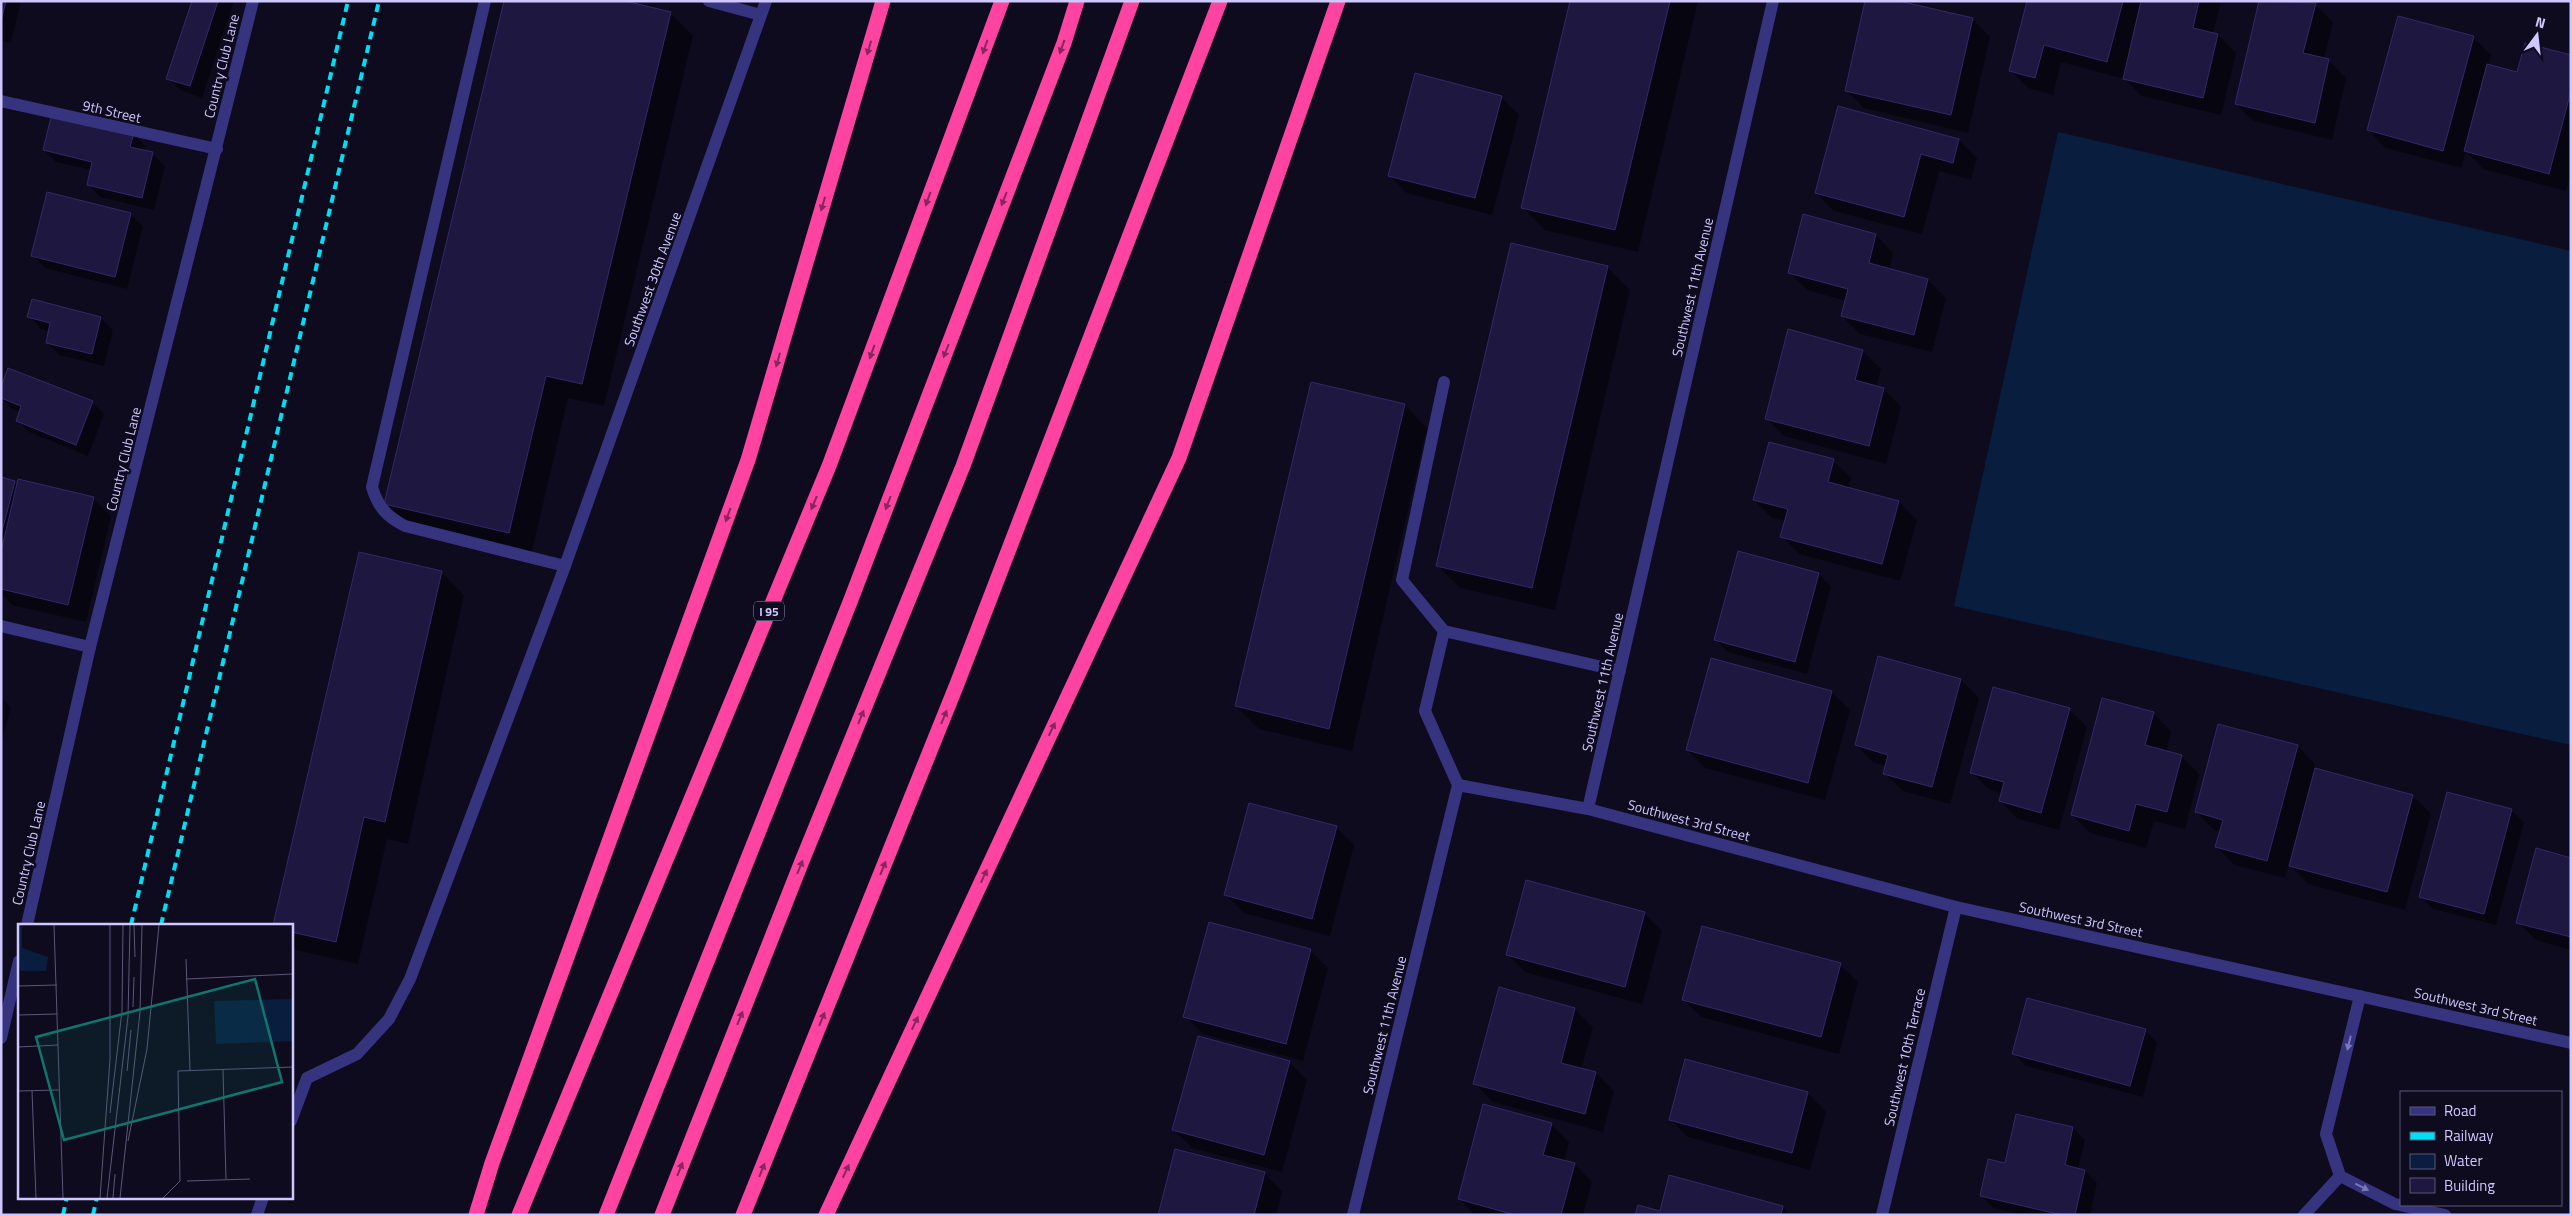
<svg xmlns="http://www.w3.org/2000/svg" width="2572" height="1216" viewBox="0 0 2572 1216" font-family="'Titillium Web',sans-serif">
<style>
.water{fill:#091e3f}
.shadow{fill:#0007}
.building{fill:#1e173f;stroke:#34286c}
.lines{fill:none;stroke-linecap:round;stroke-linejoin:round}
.lane{stroke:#36347f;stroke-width:12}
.street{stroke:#36347f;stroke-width:12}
.highway{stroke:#ff43a0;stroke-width:15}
.rail{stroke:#00def3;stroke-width:4;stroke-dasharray:8 6;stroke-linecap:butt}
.oneway{fill:#86275f}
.oneway2{fill:#7a77b9}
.labels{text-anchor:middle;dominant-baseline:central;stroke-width:5;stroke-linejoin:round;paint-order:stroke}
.shield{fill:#0e0b1e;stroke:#948fbc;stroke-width:1}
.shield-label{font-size:12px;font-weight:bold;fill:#cec8ff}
.street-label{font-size:14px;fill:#cec8ff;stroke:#0e0b1e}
.inset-road{fill:none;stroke:#5b5778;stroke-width:1}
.view{fill:#0f766e;fill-opacity:0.15;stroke:#0f766e;stroke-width:2.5}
.inset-edge{fill:none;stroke:#cec8ff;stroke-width:2.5}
</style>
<rect width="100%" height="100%" fill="#0e0b1e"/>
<polygon class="water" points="2058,132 2571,251 2571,745 1954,606"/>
<g class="shadow">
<polygon points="1,1 21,1 11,43 1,41"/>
<polygon points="193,1 234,1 202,98 180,90 168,78"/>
<polygon points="1571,1 1698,1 1638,252 1545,230 1522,207"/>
<polygon points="2029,1 2221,1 2213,34 2218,35 2236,53 2221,115 2142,96 2124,79 2061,62 2053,95 2028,88 2010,70"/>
<polygon points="2260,1 2302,1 2315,4 2333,22 2324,59 2328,60 2346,78 2332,140 2254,121 2236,104"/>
<polygon points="670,13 693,36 604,406 568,398 531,555 409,526 386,503"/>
<polygon points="1972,19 1990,37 1968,133 1864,108 1846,90"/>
<polygon points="2473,37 2491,55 2488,66 2518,73 2571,56 2571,175 2566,191 2483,169 2466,151 2461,168 2386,148 2368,130"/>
<polygon points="1501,97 1519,115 1492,215 1407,193 1389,175"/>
<polygon points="1839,108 1959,140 1977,158 1971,180 1939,171 1922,234 1834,211 1816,193"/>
<polygon points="133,133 145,146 144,152 152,154 165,166 154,210 100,197 88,184 91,170 56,162 44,150"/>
<polygon points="130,214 143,226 127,289 45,268 33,256"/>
<polygon points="1876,235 1893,253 1889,270 1928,280 1946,298 1932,352 1860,334 1842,316 1846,301 1807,290 1789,272"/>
<polygon points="1607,267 1630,290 1555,610 1460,588 1437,565"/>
<polygon points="29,316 101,318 113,330 104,366 59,355 47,343 50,331 41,329"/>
<polygon points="1863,351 1881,369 1876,387 1884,389 1901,407 1886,464 1784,436 1766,418"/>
<polygon points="1,390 92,402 104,414 88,456 29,432 17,420 20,412 11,408 1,398"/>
<polygon points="1405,405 1427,428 1352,751 1259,729 1236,706"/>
<polygon points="1833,460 1851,478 1848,489 1899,502 1917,520 1900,581 1799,554 1782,536 1786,521 1772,518 1754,500"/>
<polygon points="1,479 14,482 18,486 93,499 111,516 86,622 12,605 2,594 1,596"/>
<polygon points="441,572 464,595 408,844 387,839 358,964 296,950 291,945 291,925"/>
<polygon points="1818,574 1831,586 1807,674 1728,652 1716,640"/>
<polygon points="1961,680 1979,698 1950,804 1903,791 1885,774 1887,766 1874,763 1856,745"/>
<polygon points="1832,692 1850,710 1825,800 1705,768 1687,750"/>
<polygon points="1,698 11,707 1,745"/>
<polygon points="2069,709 2087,727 2059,830 2018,819 2001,801 2002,794 1990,790 1972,773"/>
<polygon points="2153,713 2171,731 2166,752 2181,756 2199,774 2185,829 2154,821 2146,848 2090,833 2072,815"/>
<polygon points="2298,746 2315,764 2314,769 2413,796 2431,814 2405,910 2308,884 2289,864 2285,878 2234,865 2217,847 2221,831 2214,830 2196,812"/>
<polygon points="2511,810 2524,822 2496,925 2433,909 2420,896"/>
<polygon points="1336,827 1354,845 1330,936 1244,913 1226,895"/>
<polygon points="2571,859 2571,950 2536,940 2518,922"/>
<polygon points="1644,913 1662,931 1642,1004 1525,972 1507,954"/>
<polygon points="1310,950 1328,968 1303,1061 1203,1034 1185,1016"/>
<polygon points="1840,965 1858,982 1839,1054 1701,1017 1683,999"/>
<polygon points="1500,989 1575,1009 1593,1027 1581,1070 1596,1073 1614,1091 1603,1132 1493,1102 1475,1084"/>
<polygon points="2145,1030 2157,1043 2143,1097 2026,1066 2013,1053"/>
<polygon points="1686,1061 1808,1094 1826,1112 1810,1170 1688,1137 1670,1119"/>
<polygon points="1289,1062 1307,1080 1282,1172 1192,1148 1174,1130"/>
<polygon points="1551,1124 1569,1142 1564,1162 1574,1164 1592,1182 1583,1215 1475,1215 1459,1199"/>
<polygon points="2073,1128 2085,1140 2078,1169 2085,1171 2097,1183 2090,1215 2024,1215 1993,1208 1981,1195 2006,1165"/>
<polygon points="1264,1173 1282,1191 1276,1215 1159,1215"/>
<polygon points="1783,1207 1791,1215 1636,1215"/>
</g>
<g class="building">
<polygon points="1,1 6,1 1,21"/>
<polygon points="192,1 218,1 190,86 166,79"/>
<polygon points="504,1 625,1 671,12 582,384 546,376 509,533 384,504"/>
<polygon points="1570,1 1670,1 1615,230 1521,208"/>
<polygon points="1865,1 1899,1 1973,18 1951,115 1845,91"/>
<polygon points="2027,1 2123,1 2107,62 2044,45 2035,78 2009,71"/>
<polygon points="2141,1 2199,1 2193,28 2218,34 2203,98 2123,79"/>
<polygon points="2259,1 2316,3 2303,53 2329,59 2315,123 2235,104"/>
<polygon points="2398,16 2474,36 2443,151 2367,130"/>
<polygon points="2525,43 2571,55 2571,91 2549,174 2464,151 2487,64 2517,72"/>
<polygon points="1415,73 1502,96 1475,198 1388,176"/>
<polygon points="1838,106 1959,139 1953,163 1921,154 1904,217 1815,193"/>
<polygon points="52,113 134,132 130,147 153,152 142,198 87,185 92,162 43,150"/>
<polygon points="47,192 131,213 115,277 31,256"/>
<polygon points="1803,214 1876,234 1869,263 1928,279 1914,335 1841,316 1848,289 1788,273"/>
<polygon points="1511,243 1608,266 1532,588 1436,566"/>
<polygon points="32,299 101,317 92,354 46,343 50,323 27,317"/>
<polygon points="1788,329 1863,350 1855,380 1884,388 1869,446 1765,419"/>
<polygon points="8,368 93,401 76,445 16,421 21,406 1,398 1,387"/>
<polygon points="1311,382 1405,404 1329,729 1235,706"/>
<polygon points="1769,442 1834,459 1828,482 1899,501 1882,564 1780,537 1788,509 1753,500"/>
<polygon points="1,477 15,481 1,535"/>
<polygon points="18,479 94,497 68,605 1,589 1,552"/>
<polygon points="1738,551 1819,573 1795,662 1714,640"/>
<polygon points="359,552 442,571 385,822 364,817 336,942 291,932 291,925 273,925"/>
<polygon points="1878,656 1961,679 1932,787 1883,774 1888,755 1855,745"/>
<polygon points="1711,658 1832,691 1808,783 1686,750"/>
<polygon points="1993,687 2070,708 2041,813 1999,801 2004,782 1970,773"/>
<polygon points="2102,698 2154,712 2145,745 2182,755 2167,812 2136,804 2129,831 2071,815"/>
<polygon points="2218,724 2298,745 2267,861 2215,847 2223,820 2195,812"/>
<polygon points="2315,768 2413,795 2387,892 2289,866"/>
<polygon points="2447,792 2512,809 2484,914 2419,897"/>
<polygon points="1249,803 1337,826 1312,919 1224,895"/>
<polygon points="2536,848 2571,858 2571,937 2516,923"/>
<polygon points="1526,880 1645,912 1625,987 1506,955"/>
<polygon points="1209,922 1311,949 1286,1044 1183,1017"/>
<polygon points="1702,926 1841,963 1821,1037 1682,1000"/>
<polygon points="1499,987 1575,1008 1561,1063 1596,1072 1585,1114 1473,1084"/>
<polygon points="2027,998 2146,1029 2130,1086 2012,1054"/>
<polygon points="1198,1036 1290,1061 1264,1155 1172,1130"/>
<polygon points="1685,1059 1808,1092 1792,1153 1669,1120"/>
<polygon points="1483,1104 1552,1123 1543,1155 1575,1163 1561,1215 1515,1215 1458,1199"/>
<polygon points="2016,1114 2073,1127 2065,1165 2085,1170 2075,1215 2062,1215 1980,1196 1988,1159 2005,1163"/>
<polygon points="1175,1149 1265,1172 1254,1215 1158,1215"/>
<polygon points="1669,1175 1783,1206 1781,1215 1635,1215 1638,1205 1660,1211"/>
</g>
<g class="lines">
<g class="lane">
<path d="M 485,1 L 372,487 C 378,507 386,516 405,526 L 565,566"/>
<polyline points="709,1 761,15"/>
<polyline points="1444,382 1402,580 1444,631"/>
<polyline points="1458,785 1425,711 1444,631 1620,671"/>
<polyline points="2360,996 2326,1134 2340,1176 2395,1204 2445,1215"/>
<polyline points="291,1121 307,1078 357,1054 389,1019 410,979 565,566 766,1"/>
<polyline points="257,1215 263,1197"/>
<polyline points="2304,1215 2340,1176"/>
</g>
<g class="street">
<polyline points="1,101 217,149"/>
<polyline points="1,626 90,647"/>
<polyline points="1588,809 1773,1"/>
<polyline points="27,925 90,647 253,1"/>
<polyline points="1,1038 19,961"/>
<polyline points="1353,1215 1458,785 1588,809 1956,907 2571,1043"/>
<polyline points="1882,1215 1956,907"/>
</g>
<g class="highway">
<polyline points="476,1215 492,1163 748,460 883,1"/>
<polyline points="519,1215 829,466 1002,1"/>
<polyline points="606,1215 850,602 1064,43 1077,1"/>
<polyline points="662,1215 802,861 963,466 1132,1"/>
<polyline points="743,1215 957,684 1220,1"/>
<polyline points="826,1215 1179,458 1338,1"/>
</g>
<g class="rail">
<polyline points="131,925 348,1"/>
<polyline points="161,925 379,1"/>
<polyline points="63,1215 67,1197"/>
<polyline points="93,1215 97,1197"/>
</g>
</g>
<defs><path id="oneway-solid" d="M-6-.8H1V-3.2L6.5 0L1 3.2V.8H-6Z" transform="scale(1.25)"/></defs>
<g class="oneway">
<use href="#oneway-solid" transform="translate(985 47) rotate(110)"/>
<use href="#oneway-solid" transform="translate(1062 47) rotate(110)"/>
<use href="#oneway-solid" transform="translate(869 48) rotate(106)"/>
<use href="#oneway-solid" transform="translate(928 199) rotate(110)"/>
<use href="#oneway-solid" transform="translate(1004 199) rotate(111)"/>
<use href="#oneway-solid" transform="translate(823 204) rotate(106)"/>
<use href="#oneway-solid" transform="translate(946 351) rotate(111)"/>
<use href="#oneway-solid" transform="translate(872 352) rotate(110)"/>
<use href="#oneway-solid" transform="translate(778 360) rotate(106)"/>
<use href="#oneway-solid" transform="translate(814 503) rotate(113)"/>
<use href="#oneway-solid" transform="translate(888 503) rotate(111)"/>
<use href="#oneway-solid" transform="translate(728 515) rotate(110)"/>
<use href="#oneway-solid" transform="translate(861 717) rotate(-68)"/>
<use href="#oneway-solid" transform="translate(944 717) rotate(-68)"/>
<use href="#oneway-solid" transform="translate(1052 729) rotate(-65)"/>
<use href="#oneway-solid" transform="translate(800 867) rotate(-68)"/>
<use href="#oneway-solid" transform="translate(883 868) rotate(-68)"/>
<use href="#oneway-solid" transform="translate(984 876) rotate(-65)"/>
<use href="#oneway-solid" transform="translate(740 1018) rotate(-68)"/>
<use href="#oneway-solid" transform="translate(822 1019) rotate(-68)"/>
<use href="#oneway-solid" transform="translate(915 1023) rotate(-65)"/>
<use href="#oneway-solid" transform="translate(680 1169) rotate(-68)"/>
<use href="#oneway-solid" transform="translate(762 1170) rotate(-68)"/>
<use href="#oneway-solid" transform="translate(846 1171) rotate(-65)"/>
</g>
<g class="oneway2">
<use href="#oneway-solid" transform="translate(2349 1043) rotate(104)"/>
<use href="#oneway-solid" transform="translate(2362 1187) rotate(27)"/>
</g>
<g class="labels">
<rect class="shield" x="754" y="601.5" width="30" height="19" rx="4"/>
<g class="shield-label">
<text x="769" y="611">I 95</text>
</g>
<g class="street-label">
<text transform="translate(221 66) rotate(-76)">Country Club Lane</text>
<text transform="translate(112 111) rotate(13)">9th Street</text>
<text transform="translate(652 279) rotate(-70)">Southwest 30th Avenue</text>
<text transform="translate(1692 287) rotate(-77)">Southwest 11th Avenue</text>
<text transform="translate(123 459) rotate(-76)">Country Club Lane</text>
<text transform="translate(1602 682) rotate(-77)">Southwest 11th Avenue</text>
<text transform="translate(1689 820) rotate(15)">Southwest 3rd Street</text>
<text transform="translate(28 853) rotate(-77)">Country Club Lane</text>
<text transform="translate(2081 919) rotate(12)">Southwest 3rd Street</text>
<text transform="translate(2476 1006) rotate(13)">Southwest 3rd Street</text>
<text transform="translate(1384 1025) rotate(-76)">Southwest 11th Avenue</text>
<text transform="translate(1904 1057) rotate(-77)">Southwest 10th Terrace</text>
</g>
</g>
<g transform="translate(18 924)">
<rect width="275" height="275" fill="#0e0b1e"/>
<path d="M 0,1 L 4,1 L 4,24 L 30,33 L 28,47 L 3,47 L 0,40 ZM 275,75 L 275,117 L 198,120 L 196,77 Z" fill="#091e3f"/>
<path class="inset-road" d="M 36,1 L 45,274M 116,1 L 117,33M 168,35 L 172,146M 168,55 L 275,50M 0,62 L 39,61M 115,83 L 116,53M 0,91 L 39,90M 0,123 L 40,121M 205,146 L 208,255M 109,147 L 113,106M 0,167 L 41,166M 14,167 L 18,274M 92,189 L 104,87 L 105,1M 110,217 L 129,125 L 141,1M 169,257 L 232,255M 82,274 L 92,135 L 92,1M 89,274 L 110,93 L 112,1M 95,274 L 97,250M 102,274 L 122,88 L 124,1M 145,274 L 162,257 L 160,147 L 275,143"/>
<path class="view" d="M 237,55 L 264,158 L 46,216 L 18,113 Z"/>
<rect width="275" height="275" class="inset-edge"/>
</g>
<rect width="2572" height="1216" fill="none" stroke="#cec8ff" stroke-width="5"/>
<rect x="2400" y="1091" width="162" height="115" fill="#0e0b1e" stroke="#5b5778"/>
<rect x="2410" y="1107" width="25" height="8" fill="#36347f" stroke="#5b5778"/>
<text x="2444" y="1116" font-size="15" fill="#cec8ff">Road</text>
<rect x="2410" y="1132" width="25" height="8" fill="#00def3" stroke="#5b5778"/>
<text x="2444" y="1141" font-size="15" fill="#cec8ff">Railway</text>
<rect x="2410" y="1154" width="25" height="15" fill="#091e3f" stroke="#5b5778"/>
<text x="2444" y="1166" font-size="15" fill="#cec8ff">Water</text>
<rect x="2410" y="1178" width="25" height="15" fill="#1e173f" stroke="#5b5778"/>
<text x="2444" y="1191" font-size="15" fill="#cec8ff">Building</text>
<g transform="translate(2537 35) rotate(15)" stroke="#0e0b1e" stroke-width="4" paint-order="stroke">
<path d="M0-4L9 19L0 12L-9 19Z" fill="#cec8ff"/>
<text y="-8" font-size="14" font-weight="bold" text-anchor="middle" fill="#cec8ff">N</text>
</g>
</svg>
